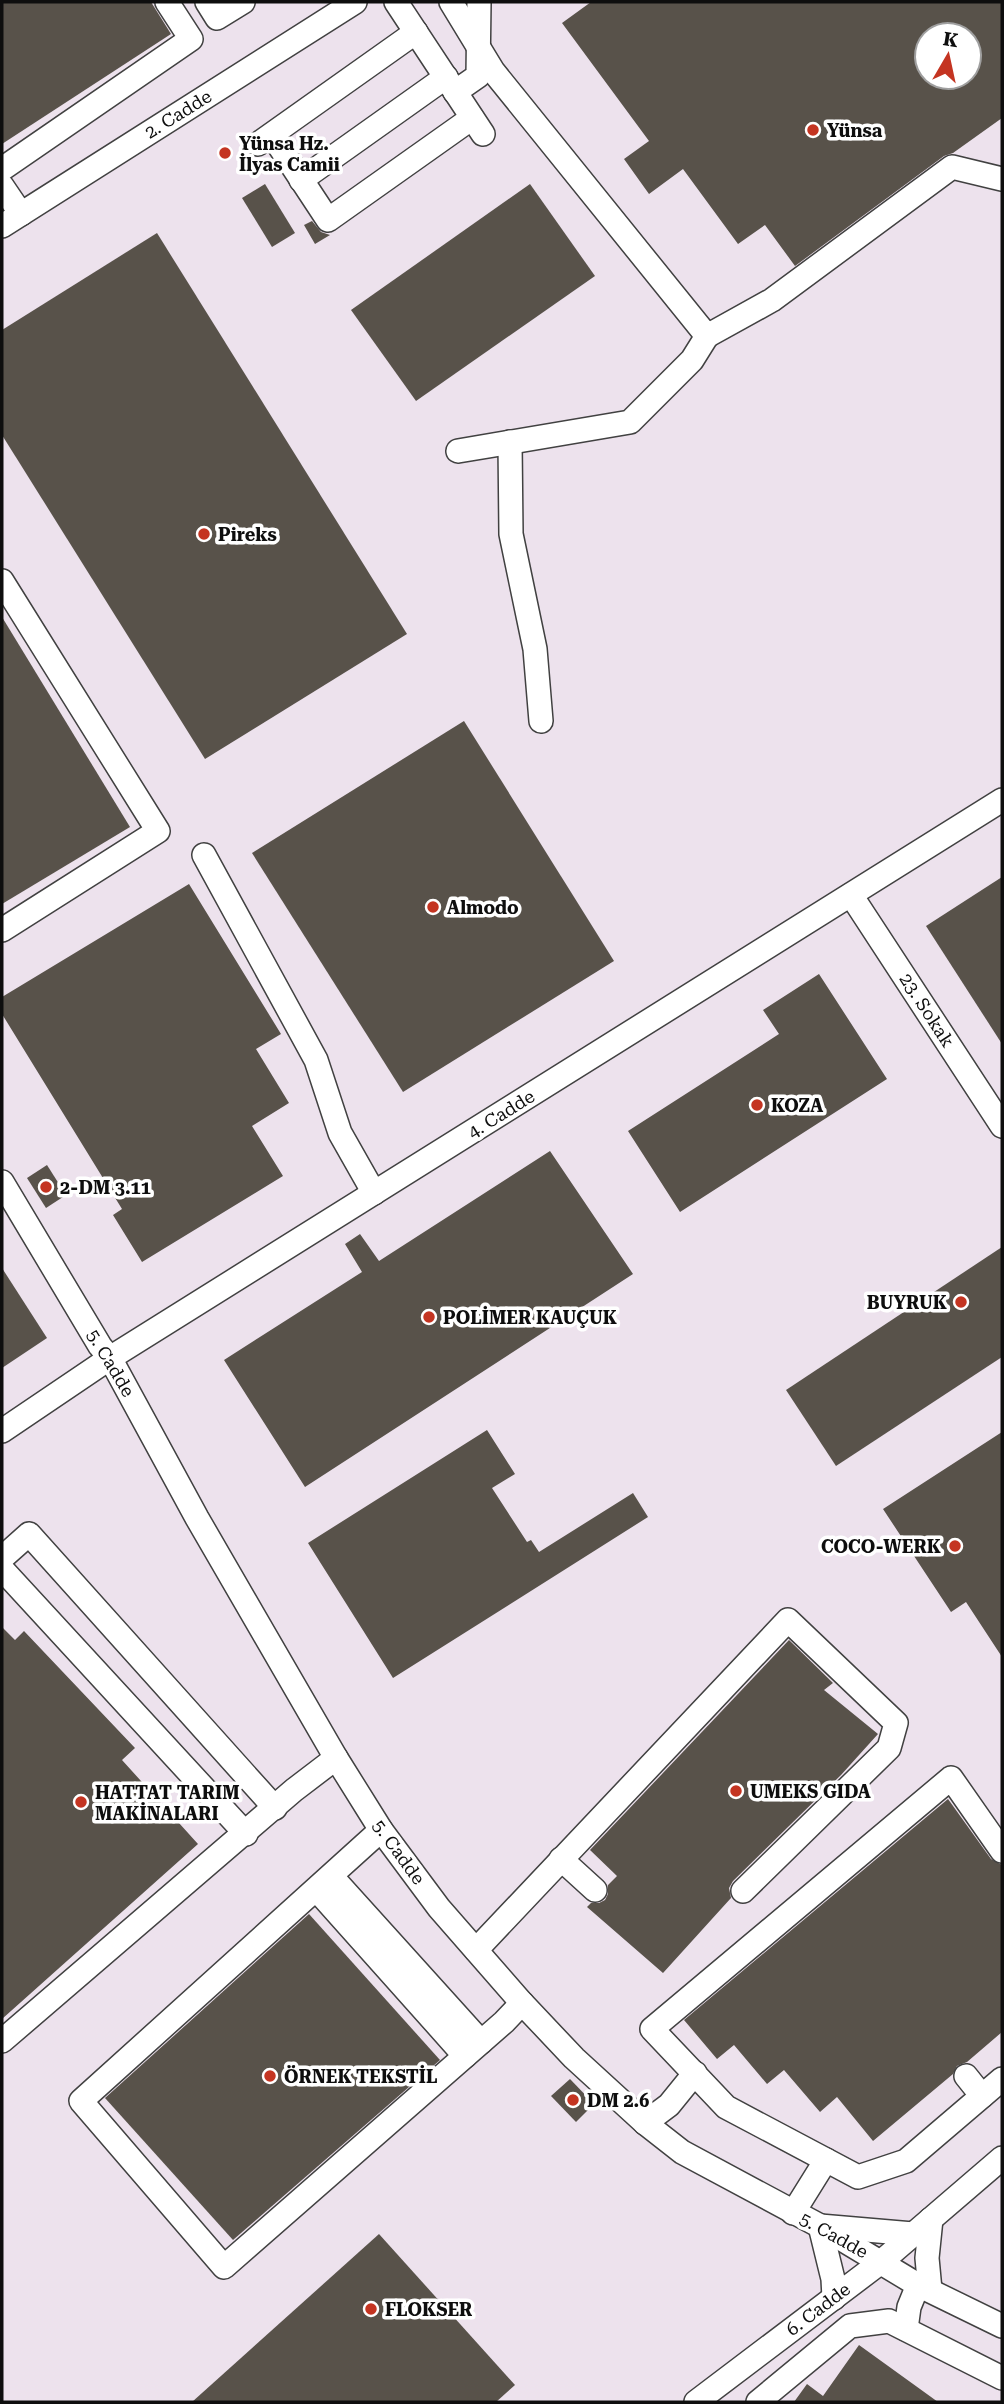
<svg xmlns="http://www.w3.org/2000/svg" width="1004" height="2404" viewBox="0 0 1004 2404" font-family="'Roboto Serif',serif">
<style>
.industrial{fill:#ede2ed;fill-rule:evenodd}
.building{fill:#58524a;fill-rule:evenodd}
.lines{fill:none;stroke-linecap:round;stroke-linejoin:round}
.minor-casing{stroke:#414141;stroke-width:26}
.minor{stroke:#fff;stroke-width:23}
.poi-dot{fill:#c43421;stroke:#fff;stroke-width:2.5}
.labels{text-anchor:middle;dominant-baseline:central;stroke-width:7;stroke-linejoin:round;paint-order:stroke}
.street-label{font-size:18px;fill:#0e0e0e;stroke:#fff}
.poi-label{font-size:18px;font-weight:bold;fill:#0e0e0e;stroke:#fff;text-anchor:start}
</style>
<rect width="100%" height="100%" fill="#fffff0"/>
<path class="industrial" d="M 2,2 L 1002,2 L 1002,2402 L 2,2402 ZM 927,35 L 969,35 L 969,77 L 927,77 Z"/>
<g class="building">
<polygon points="2,2 151,2 171,34 2,144"/>
<path d="M 591,2 L 1002,2 L 1002,118 L 953,153 L 944,156 L 795,266 L 765,225 L 738,244 L 683,169 L 649,194 L 624,159 L 649,141 L 562,23 ZM 927,35 L 969,35 L 969,77 L 927,77 Z"/>
<polygon points="265,184 295,233 272,247 242,198"/>
<polygon points="530,184 595,276 416,401 351,310"/>
<polygon points="312,221 321,232 330,235 315,244 304,225"/>
<polygon points="157,233 407,634 205,759 2,435 2,330"/>
<polygon points="2,617 130,827 2,904"/>
<polygon points="464,721 614,961 403,1092 252,853"/>
<polygon points="1002,877 1002,1044 926,926"/>
<polygon points="189,884 281,1034 256,1049 289,1103 252,1126 283,1176 142,1262 113,1215 122,1209 2,1014 2,997"/>
<polygon points="819,974 887,1079 680,1212 628,1131 779,1034 763,1010"/>
<polygon points="550,1151 633,1274 305,1487 224,1360 362,1272 345,1244 360,1234 379,1261"/>
<polygon points="47,1165 66,1195 46,1208 27,1178"/>
<polygon points="1002,1247 1002,1357 836,1466 786,1390"/>
<polygon points="2,1268 47,1338 2,1368"/>
<polygon points="487,1430 515,1474 492,1488 527,1542 531,1540 539,1552 633,1493 648,1517 393,1678 308,1543"/>
<polygon points="1002,1432 1002,1657 966,1602 951,1612 883,1509"/>
<polygon points="2,1627 15,1640 24,1631 135,1748 122,1760 198,1844 2,2019"/>
<polygon points="789,1640 833,1683 824,1690 878,1734 841,1775 733,1881 729,1888 731,1898 663,1973 587,1907 591,1903 599,1903 605,1900 608,1894 608,1885 617,1876 590,1850"/>
<polygon points="948,1799 991,1859 1002,1865 1002,2032 967,2062 957,2066 953,2074 873,2141 837,2097 820,2112 784,2070 767,2084 734,2045 717,2059 684,2020"/>
<polygon points="309,1914 440,2060 233,2240 105,2098"/>
<polygon points="570,2079 594,2104 576,2122 551,2096"/>
<polygon points="379,2234 515,2385 496,2402 192,2402"/>
<polygon points="859,2345 938,2402 794,2402 807,2384 823,2396"/>
</g>
<g class="lines">
<defs>
<g id="minor">
<polyline points="207,2 217,18 243,2"/>
<polyline points="396,2 483,134"/>
<polyline points="451,2 493,71 707,336 772,300 952,167 1002,179"/>
<polyline points="455,92 478,76 479,2"/>
<polyline points="272,135 328,220 472,118"/>
<polyline points="258,144 416,32"/>
<polyline points="2,169 191,39 167,2"/>
<polyline points="301,180 446,77"/>
<polyline points="2,186 21,214"/>
<polyline points="2,226 355,2"/>
<polyline points="510,442 511,534 535,649 541,721"/>
<polyline points="458,451 630,422 692,360 707,336"/>
<polyline points="2,581 158,831 2,930"/>
<polyline points="204,855 316,1060 340,1133 374,1193"/>
<polyline points="851,895 1002,1126"/>
<polyline points="2,1182 100,1346 110,1358 197,1518 336,1758 381,1830 439,1908 522,2003 574,2058 645,2123 682,2152 820,2226 918,2285 1002,2326"/>
<polyline points="2,1431 110,1358 1002,800"/>
<polyline points="2,1558 29,1534 275,1808"/>
<polyline points="2,1569 246,1834"/>
<polyline points="381,1830 81,2101 224,2267 504,2022 522,2003"/>
<polyline points="1002,1851 951,1778 652,2029 726,2107 858,2177 906,2161 1002,2079"/>
<polyline points="561,1859 595,1890"/>
<polyline points="332,1877 481,2042"/>
<polyline points="317,1890 465,2056"/>
<polyline points="476,1950 788,1620 896,1723 889,1748 743,1891"/>
<polyline points="2,2041 294,1790 336,1758"/>
<polyline points="966,2076 982,2096"/>
<polyline points="645,2123 669,2105 695,2073"/>
<polyline points="793,2213 826,2160"/>
<polyline points="930,2290 927,2258 931,2219"/>
<polyline points="834,2298 833,2279 820,2226 913,2234"/>
<polyline points="906,2329 909,2307 918,2285"/>
<polyline points="696,2402 881,2262 1002,2158"/>
<polyline points="758,2402 850,2326 889,2321 1002,2378"/>
</g>
</defs>
<use href="#minor" class="minor-casing"/>
<use href="#minor" class="minor"/>
</g>
<g class="poi-dot">
<circle cx="813" cy="130" r="7"/>
<circle cx="225" cy="153" r="7"/>
<circle cx="204" cy="534" r="7"/>
<circle cx="433" cy="907" r="7"/>
<circle cx="757" cy="1105" r="7"/>
<circle cx="46" cy="1187" r="7"/>
<circle cx="961" cy="1302" r="7"/>
<circle cx="429" cy="1317" r="7"/>
<circle cx="955" cy="1546" r="7"/>
<circle cx="736" cy="1791" r="7"/>
<circle cx="81" cy="1802" r="7"/>
<circle cx="270" cy="2076" r="7"/>
<circle cx="573" cy="2100" r="7"/>
<circle cx="371" cy="2309" r="7"/>
</g>
<g class="labels">
<g class="street-label">
<text transform="translate(178 114) rotate(-32)">2. Cadde</text>
<text transform="translate(927 1010) rotate(57)">23. Sokak</text>
<text transform="translate(501 1114) rotate(-32)">4. Cadde</text>
<text transform="translate(111 1363) rotate(59)">5. Cadde</text>
<text transform="translate(399 1852) rotate(54)">5. Cadde</text>
<text transform="translate(834 2235) rotate(29)">5. Cadde</text>
<text transform="translate(818 2309) rotate(-37)">6. Cadde</text>
</g>
<g class="poi-label">
<text x="827" y="130">Yünsa</text>
<text x="239" y="143">Yünsa Hz.<tspan x="239" dy="21">İlyas Camii</tspan></text>
<text x="218" y="534">Pireks</text>
<text x="447" y="907">Almodo</text>
<text x="771" y="1105">KOZA</text>
<text x="60" y="1187">2-DM 3.11</text>
<text x="947" y="1302" text-anchor="end">BUYRUK</text>
<text x="443" y="1317">POLİMER KAUÇUK</text>
<text x="941" y="1546" text-anchor="end">COCO-WERK</text>
<text x="750" y="1791">UMEKS GIDA</text>
<text x="95" y="1792">HATTAT TARIM<tspan x="95" dy="21">MAKİNALARI</tspan></text>
<text x="284" y="2076">ÖRNEK TEKSTİL</text>
<text x="587" y="2100">DM 2.6</text>
<text x="385" y="2309">FLOKSER</text>
</g>
</g>
<rect width="1004" height="2404" fill="none" stroke="#0e0e0e" stroke-width="7"/>
<g transform="translate(948 56) rotate(9)"><circle r="33" fill="#ffffff" stroke="#9f9f9f" stroke-width="2"/>
<path d="M0-5L12 26L0 18L-12 26Z" fill="#c43421"/>
<text y="-10" font-size="19" font-weight="bold" text-anchor="middle" fill="#0e0e0e">K</text>
</g>
</svg>
